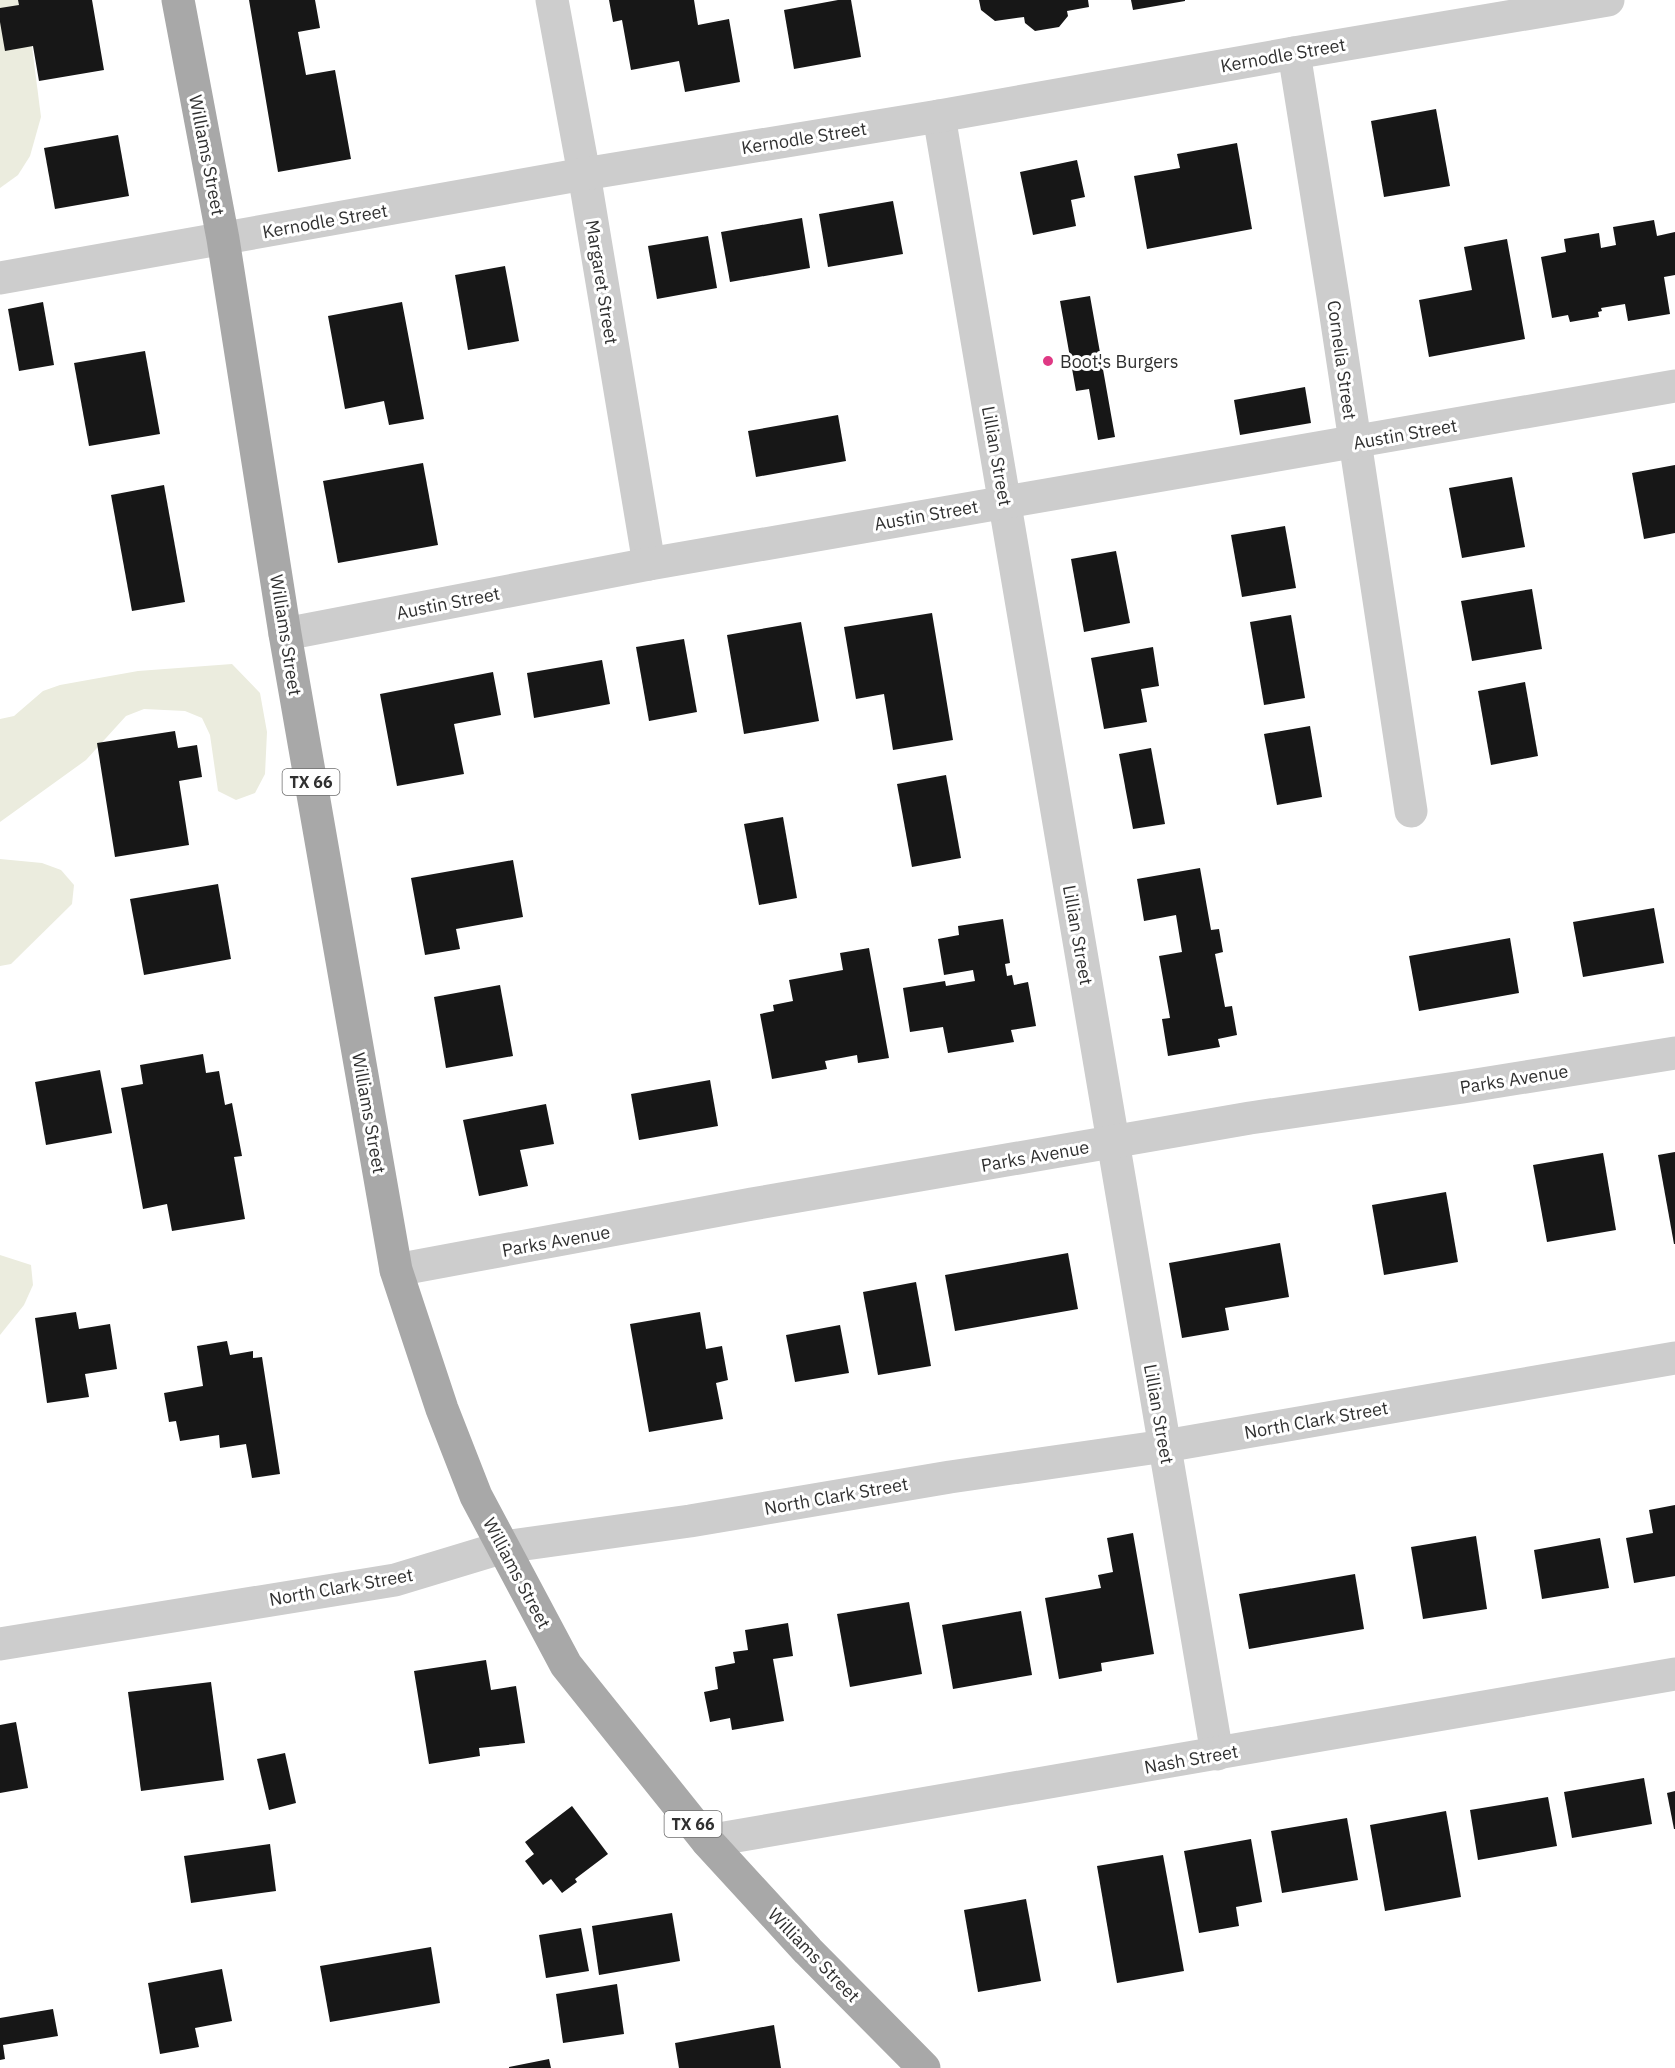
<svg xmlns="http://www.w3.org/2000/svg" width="1675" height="2068" viewBox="0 0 1675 2068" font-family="'IBM Plex Sans',sans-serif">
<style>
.green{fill:#ebecde}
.building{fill:#171717}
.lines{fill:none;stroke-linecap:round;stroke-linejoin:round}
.minor{stroke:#cdcdcd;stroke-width:33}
.major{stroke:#a8a8a8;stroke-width:33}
.poi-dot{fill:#df3984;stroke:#fff;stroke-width:2}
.labels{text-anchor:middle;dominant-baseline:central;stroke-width:6;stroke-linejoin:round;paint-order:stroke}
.shield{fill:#fff;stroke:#6e6e6e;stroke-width:1.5}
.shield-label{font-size:16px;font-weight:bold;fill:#303030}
.street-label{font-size:18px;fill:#303030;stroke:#fff}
.poi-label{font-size:18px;fill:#303030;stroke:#fff;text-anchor:start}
</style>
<rect width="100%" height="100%" fill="#fff"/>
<g class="green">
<polygon points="0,0 26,0 41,117 30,156 18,175 0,188"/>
<polygon points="232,664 260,693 267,732 265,774 255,793 236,800 218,791 210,735 202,718 185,711 144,709 126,716 86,760 0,822 0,719 14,716 43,691 60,685 138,671"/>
<polygon points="0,859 42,863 61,870 74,885 72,904 11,964 0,966"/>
<polygon points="0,1255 31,1265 33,1285 24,1305 0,1335"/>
</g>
<g class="building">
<polygon points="18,0 92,0 104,70 39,81 33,46 5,51 0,22 0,8 19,5"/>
<polygon points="249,0 315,0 320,28 298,32 306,75 335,70 351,159 278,172"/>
<polygon points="609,0 694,0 698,25 729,19 740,82 685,92 679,61 631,70 622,20 613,22"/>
<polygon points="838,0 851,0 861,57 794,69 784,10"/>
<polygon points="979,0 1088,0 1089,7 1067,11 1068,16 1059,27 1035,31 1025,23 1024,17 995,21 981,10"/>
<polygon points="1131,0 1185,0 1185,1 1133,10"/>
<polygon points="1436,109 1450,186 1384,197 1371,121"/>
<polygon points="118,135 129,196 55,209 44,148"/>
<polygon points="1237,143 1252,229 1147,249 1134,176 1180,168 1177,154"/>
<polygon points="1077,160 1085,197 1071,200 1076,226 1033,235 1020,172"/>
<polygon points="893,201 903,254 828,267 819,214"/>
<polygon points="802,218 810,268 730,282 721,232"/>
<polygon points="1654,220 1657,236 1675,232 1675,275 1664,277 1670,314 1628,321 1625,304 1601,308 1602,311 1598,312 1599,317 1570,322 1568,315 1552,318 1541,257 1566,252 1564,239 1599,233 1601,248 1616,245 1613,227"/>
<polygon points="708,236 717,288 657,299 648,246"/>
<polygon points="1507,239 1525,339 1429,357 1419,300 1472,290 1464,247"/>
<polygon points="505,266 519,341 468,350 455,275"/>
<polygon points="1090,296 1115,437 1098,440 1089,389 1076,391 1060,301"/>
<polygon points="43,302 54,365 19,371 8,309"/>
<polygon points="402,302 424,419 389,425 384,401 345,409 328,316"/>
<polygon points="145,351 160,434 89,446 74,363"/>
<polygon points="1305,387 1311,423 1240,435 1234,400"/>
<polygon points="838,415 846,461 756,477 748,431"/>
<polygon points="423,463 438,545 338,563 323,481"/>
<polygon points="1675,465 1675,533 1644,539 1632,473"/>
<polygon points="1512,477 1525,547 1462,558 1449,488"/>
<polygon points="164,485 185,602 132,611 111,495"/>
<polygon points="1285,526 1296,588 1242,597 1231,535"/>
<polygon points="1116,551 1130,623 1084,632 1071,559"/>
<polygon points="1532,589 1542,649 1472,661 1461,601"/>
<polygon points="932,613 953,740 893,750 884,694 856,699 844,627"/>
<polygon points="1291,615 1305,698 1264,705 1250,622"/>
<polygon points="801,622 819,721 744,734 727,635"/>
<polygon points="684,639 697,712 649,721 636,647"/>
<polygon points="1153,647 1159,686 1141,689 1147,722 1104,729 1091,658"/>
<polygon points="602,660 610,704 534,718 527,673"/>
<polygon points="493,672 501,715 454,724 464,774 397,786 380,694"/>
<polygon points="1525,682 1538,756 1491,765 1478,691"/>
<polygon points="1310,726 1322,797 1277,805 1264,734"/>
<polygon points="175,731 178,748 197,745 202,777 179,781 189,845 115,857 97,743"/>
<polygon points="1151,748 1165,824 1133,829 1119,754"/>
<polygon points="946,775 961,858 912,867 897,784"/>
<polygon points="783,817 797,898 759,905 744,824"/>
<polygon points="513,860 523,917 456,929 460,949 425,955 411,878"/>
<polygon points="1200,868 1211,930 1219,929 1223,952 1215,954 1225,1007 1232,1006 1237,1035 1218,1039 1220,1047 1168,1056 1162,1019 1170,1018 1159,956 1182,952 1176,915 1144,921 1137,879"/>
<polygon points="218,884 231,959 144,975 130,899"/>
<polygon points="1654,908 1664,963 1583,977 1573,922"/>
<polygon points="1003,919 1010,963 1005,964 1007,976 1012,975 1014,985 1028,982 1036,1026 1011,1030 1014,1042 948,1053 943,1027 910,1032 903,988 945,981 946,986 975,981 973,970 944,975 938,939 959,935 958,926"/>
<polygon points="1510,938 1519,993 1419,1011 1409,956"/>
<polygon points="869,948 889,1058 858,1063 857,1055 825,1061 827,1069 772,1079 760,1014 774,1011 773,1005 793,1001 789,980 843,970 840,953"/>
<polygon points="500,985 513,1056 446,1068 434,997"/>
<polygon points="203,1054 206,1073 219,1071 225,1105 232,1103 242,1156 234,1157 245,1219 172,1231 167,1204 143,1209 121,1088 143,1084 140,1065"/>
<polygon points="100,1070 112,1133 46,1145 35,1082"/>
<polygon points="710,1080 718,1126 639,1140 631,1094"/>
<polygon points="546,1104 554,1144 520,1150 528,1186 479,1196 463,1120"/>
<polygon points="1675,1152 1675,1244 1674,1244 1658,1155"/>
<polygon points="1603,1153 1616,1230 1547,1242 1533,1165"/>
<polygon points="1446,1192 1458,1262 1384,1275 1372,1205"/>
<polygon points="1280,1243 1289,1297 1225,1308 1229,1330 1182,1338 1169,1263"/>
<polygon points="1068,1253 1078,1309 955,1331 945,1275"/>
<polygon points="916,1282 931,1366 878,1375 863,1292"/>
<polygon points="76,1312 79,1329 110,1324 117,1369 85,1374 89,1397 47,1403 35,1318"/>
<polygon points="700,1312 706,1349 722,1346 728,1380 716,1383 723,1419 649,1432 630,1324"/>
<polygon points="840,1325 849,1373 795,1382 786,1335"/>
<polygon points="227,1341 230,1355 253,1351 253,1358 262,1357 280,1474 252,1478 246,1444 220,1448 219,1435 180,1441 176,1421 169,1422 164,1393 203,1386 197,1346"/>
<polygon points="1675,1505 1675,1576 1634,1583 1626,1538 1653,1533 1649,1510"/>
<polygon points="1133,1533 1154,1654 1101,1663 1102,1671 1059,1679 1045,1598 1101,1588 1098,1575 1113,1572 1107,1538"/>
<polygon points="1476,1536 1487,1609 1423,1619 1411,1547"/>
<polygon points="1600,1538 1609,1588 1542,1599 1534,1550"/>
<polygon points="1355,1574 1364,1629 1249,1649 1239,1594"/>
<polygon points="909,1602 922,1674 850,1687 837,1614"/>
<polygon points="1021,1611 1032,1675 953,1689 942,1625"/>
<polygon points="788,1623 793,1656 773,1659 784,1721 732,1730 730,1718 710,1722 704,1692 718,1689 715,1667 735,1663 733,1652 748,1650 745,1630"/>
<polygon points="486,1660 491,1690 516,1686 525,1743 479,1748 480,1756 429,1764 414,1671"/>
<polygon points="211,1682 224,1780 141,1791 128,1692"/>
<polygon points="16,1722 28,1788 0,1793 0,1725"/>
<polygon points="285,1753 296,1803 269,1810 257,1759"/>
<polygon points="1644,1778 1652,1824 1572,1838 1564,1792"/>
<polygon points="1675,1791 1675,1829 1674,1829 1667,1793"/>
<polygon points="1548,1797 1557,1846 1478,1860 1470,1810"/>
<polygon points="572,1806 608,1854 575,1879 577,1882 562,1893 551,1879 543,1885 525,1861 534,1854 525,1842"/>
<polygon points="1446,1811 1461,1897 1385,1911 1370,1825"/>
<polygon points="1347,1818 1358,1880 1282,1893 1271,1831"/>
<polygon points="1251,1839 1262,1902 1236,1907 1239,1926 1199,1933 1184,1851"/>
<polygon points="270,1844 276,1891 191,1903 184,1856"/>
<polygon points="1163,1855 1184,1971 1117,1983 1097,1866"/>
<polygon points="1026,1899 1041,1981 978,1992 964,1910"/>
<polygon points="672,1913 680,1961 599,1975 592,1926"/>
<polygon points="581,1928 589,1971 546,1978 539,1935"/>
<polygon points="431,1947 440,2003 330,2022 320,1966"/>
<polygon points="222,1969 232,2021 195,2028 199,2047 160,2054 148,1983"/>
<polygon points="617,1984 624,2034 563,2043 556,1994"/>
<polygon points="53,2009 58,2036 3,2045 5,2059 0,2060 0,2018"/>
<polygon points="774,2025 781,2068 679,2068 675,2043"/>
<polygon points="549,2059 551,2068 509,2068 509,2067"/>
</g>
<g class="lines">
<g class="minor">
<polyline points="552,0 584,174 649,564"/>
<polyline points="1294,53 1333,296 1411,811"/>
<polyline points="939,116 1217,1754"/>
<polyline points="0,278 584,174 939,116 1294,53 1608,0"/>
<polyline points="285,634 649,564 1675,386"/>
<polyline points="396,1270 752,1204 1250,1118 1463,1087 1675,1053"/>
<polyline points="0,1644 395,1580 504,1547 690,1521 950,1477 1165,1446 1675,1358"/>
<polyline points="707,1841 1675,1674"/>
</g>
<polyline class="major" points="178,0 223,239 285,634 396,1270 442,1409 476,1496 566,1665 707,1841 808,1951 924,2068"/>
</g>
<circle class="poi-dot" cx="1048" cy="361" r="6"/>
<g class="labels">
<g class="shield">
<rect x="282.5" y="769" width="57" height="26" rx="4.5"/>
<rect x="664.5" y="1811" width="57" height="26" rx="4.5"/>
</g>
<g class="shield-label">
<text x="311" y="782">TX 66</text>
<text x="693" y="1824">TX 66</text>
</g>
<g class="street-label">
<text transform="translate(1283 55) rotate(-10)">Kernodle Street</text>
<text transform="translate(804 138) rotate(-9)">Kernodle Street</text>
<text transform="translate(207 155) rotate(79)">Williams Street</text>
<text transform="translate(325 221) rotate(-10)">Kernodle Street</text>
<text transform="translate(602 282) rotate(81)">Margaret Street</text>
<text transform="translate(1342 360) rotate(82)">Cornelia Street</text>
<text transform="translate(1405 434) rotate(-10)">Austin Street</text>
<text transform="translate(997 456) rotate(80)">Lillian Street</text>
<text transform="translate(926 515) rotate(-10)">Austin Street</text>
<text transform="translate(448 603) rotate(-11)">Austin Street</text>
<text transform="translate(286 635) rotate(81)">Williams Street</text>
<text transform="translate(1078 935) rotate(80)">Lillian Street</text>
<text transform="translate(1514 1079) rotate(-9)">Parks Avenue</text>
<text transform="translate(369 1113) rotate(80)">Williams Street</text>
<text transform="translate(1035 1156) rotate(-10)">Parks Avenue</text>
<text transform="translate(556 1241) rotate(-10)">Parks Avenue</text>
<text transform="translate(1159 1414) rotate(80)">Lillian Street</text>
<text transform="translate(1316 1420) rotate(-10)">North Clark Street</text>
<text transform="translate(836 1496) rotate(-10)">North Clark Street</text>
<text transform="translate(517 1573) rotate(62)">Williams Street</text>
<text transform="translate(341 1587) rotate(-10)">North Clark Street</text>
<text transform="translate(1191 1759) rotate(-10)">Nash Street</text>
<text transform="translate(814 1955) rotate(46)">Williams Street</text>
</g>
<g class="poi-label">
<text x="1060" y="361">Boot's Burgers</text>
</g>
</g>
</svg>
